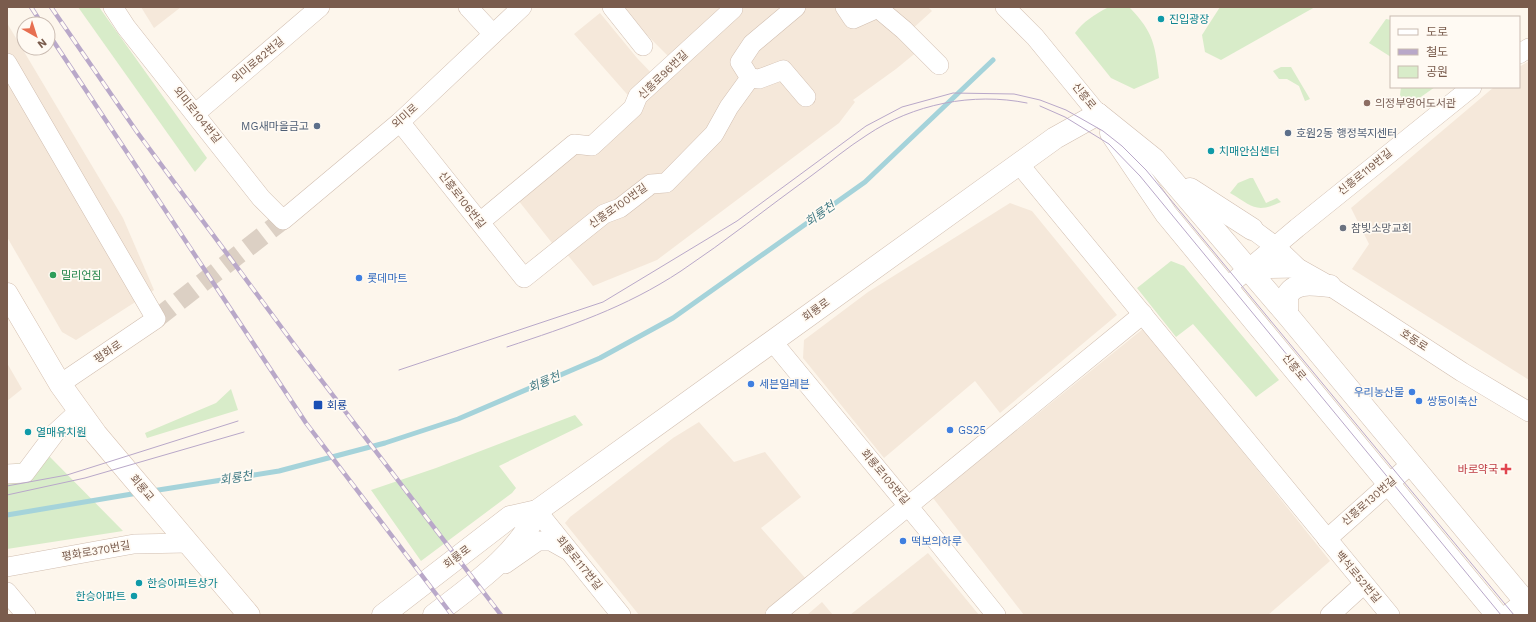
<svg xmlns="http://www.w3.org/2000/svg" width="1536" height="622" viewBox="0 0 1536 622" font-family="'Work Sans','Noto Sans KR',sans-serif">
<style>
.residential{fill:#f5e8da}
.green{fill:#d8ecc9}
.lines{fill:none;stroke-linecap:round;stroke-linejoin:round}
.stream{stroke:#a5d3da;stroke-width:5}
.minor-tunnel{stroke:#dcd0c4;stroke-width:19;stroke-dasharray:19 10;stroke-linecap:butt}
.minor-casing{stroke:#d1beb0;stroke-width:20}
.tertiary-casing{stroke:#d1beb0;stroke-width:23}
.secondary-casing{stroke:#d6c0b0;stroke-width:23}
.minor{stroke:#fff;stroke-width:19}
.tertiary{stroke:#fff;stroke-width:22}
.secondary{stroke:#fff;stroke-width:22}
.tram{stroke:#b9a8c9;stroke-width:1}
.rail-casing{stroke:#b9a8c9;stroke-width:4.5}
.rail{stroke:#fffaf3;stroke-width:3;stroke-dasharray:9;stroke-linecap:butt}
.culture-dot{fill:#0f9aa8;stroke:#fffaf3;stroke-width:1.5}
.education-dot{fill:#8d6e63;stroke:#fffaf3;stroke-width:1.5}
.service-dot{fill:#5c6f8a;stroke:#fffaf3;stroke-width:1.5}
.worship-dot{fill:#6b7280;stroke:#fffaf3;stroke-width:1.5}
.leisure-dot{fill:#2e9e5b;stroke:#fffaf3;stroke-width:1.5}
.shop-dot{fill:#3f7fe0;stroke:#fffaf3;stroke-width:1.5}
.transit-dot{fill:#1a4fb4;stroke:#fffaf3;stroke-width:1.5}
.health-dot{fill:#e0444e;stroke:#fffaf3;stroke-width:1.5}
.labels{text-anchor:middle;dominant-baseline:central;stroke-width:3.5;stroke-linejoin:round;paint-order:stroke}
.culture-label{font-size:11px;fill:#0d838f;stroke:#fffaf3;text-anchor:start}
.street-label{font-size:11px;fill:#7a5c4d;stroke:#fffaf3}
.education-label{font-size:11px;fill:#785e54;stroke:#fffaf3;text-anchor:start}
.service-label{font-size:11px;fill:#4e5e75;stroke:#fffaf3;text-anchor:end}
.worship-label{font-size:11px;fill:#5b616d;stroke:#fffaf3;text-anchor:start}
.leisure-label{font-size:11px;fill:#27864d;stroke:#fffaf3;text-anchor:start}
.shop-label{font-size:11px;fill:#366cbe;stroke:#fffaf3;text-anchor:start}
.transit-label{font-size:11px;fill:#164399;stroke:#fffaf3;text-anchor:start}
.health-label{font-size:11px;fill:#be3a42;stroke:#fffaf3;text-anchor:end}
.water-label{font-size:12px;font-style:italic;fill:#437c86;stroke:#fffaf3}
</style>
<rect width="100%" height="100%" fill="#fdf6ec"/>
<g class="residential">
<polygon points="141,7 181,7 154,28"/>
<polygon points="619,7 928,7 932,11 910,31 924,46 896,69 853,100 855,102 839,123 657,260 593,286 566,253 552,243 518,200 576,153 640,109 574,34 600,13 637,58 659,81 677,65"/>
<polygon points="7,23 123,218 154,290 76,340 62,332 7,237"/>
<polygon points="1529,61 1529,380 1352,269 1369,244 1351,208 1494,87 1519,87 1519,67"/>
<polygon points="1010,203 1032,211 1117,315 1000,413 975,381 884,458 803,358 804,340 868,292"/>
<polygon points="1144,328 1330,561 1268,615 1024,615 933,498"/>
<polygon points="7,363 22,389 7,401"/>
<polygon points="699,422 734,462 765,452 801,497 761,528 807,580 764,615 639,615 565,523 570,517 673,438"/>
<polygon points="928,553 979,615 850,615"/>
<polygon points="822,602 833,615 807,615"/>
</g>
<g class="green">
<polygon points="78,7 99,7 207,158 195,172"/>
<polygon points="1220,7 1315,7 1221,60 1205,52 1202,35"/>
<path d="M 1107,8 L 1130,8 C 1154,33 1155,45 1159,78 L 1134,89 L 1111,78 L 1075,33 C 1083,22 1095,14 1107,8 Z"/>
<polygon points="1386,19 1391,20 1391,57 1369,43"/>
<polygon points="1281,67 1291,67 1310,99 1305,101 1299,86 1287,79 1279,79 1273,71"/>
<polygon points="1401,87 1435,87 1408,106 1400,95"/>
<path d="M 1250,178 L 1253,178 L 1266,203 L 1277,198 L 1281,202 C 1255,214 1253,206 1230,193 L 1238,183 Z"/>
<polygon points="1171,261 1184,266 1279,380 1256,397 1193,324 1176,337 1137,288"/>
<polygon points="231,389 238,410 147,438 145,433 216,403"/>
<polygon points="575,415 583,425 499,466 516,488 512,493 421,561 371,490 436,468"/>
<polygon points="49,456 123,531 7,549 7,465 28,462"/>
</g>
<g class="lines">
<g class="stream">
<polyline points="152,491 279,471 385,443 458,419 600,358 673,318 865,182 993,60"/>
<polyline points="7,515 138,493"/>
</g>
<polyline class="minor-tunnel" points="156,319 283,220"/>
<defs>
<g id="minor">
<polyline points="113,7 126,27 261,198 283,220 400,122 522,7"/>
<polyline points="468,7 493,34"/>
<polyline points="612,7 643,46"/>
<polyline points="845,7 853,19 880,7"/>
<polyline points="1005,7 1035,37 1098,114"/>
<polyline points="879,9 904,30 939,65"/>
<polyline points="1519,54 1529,48"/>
<polyline points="7,63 156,319 60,384"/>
<polyline points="750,78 759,79 783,70 806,97"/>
<polyline points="196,113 320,7"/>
<polyline points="400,122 524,278 604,214 620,208 651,184 666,183 714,134 729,107 750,78 740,62 752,44 796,7"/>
<polyline points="1019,164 1390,615"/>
<polyline points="480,222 574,144 592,146 633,108 638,96 733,9"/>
<polyline points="1252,229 1275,246 1298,268 1330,286 1462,372 1529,412"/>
<polyline points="1248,269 1298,268"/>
<polyline points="1227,287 1297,228 1472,87"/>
<polyline points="772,341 927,529 996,615"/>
<polyline points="7,474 25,473 55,433 79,411"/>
<polyline points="537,511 621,615"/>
<polyline points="1327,539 1411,464"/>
<polyline points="505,564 538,541 551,541 567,550"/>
<polyline points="7,567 134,544 187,543"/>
<polyline points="7,592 26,615"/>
<polyline points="775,615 1143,314"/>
<polyline points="1330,615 1364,584"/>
<polyline points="1507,615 1525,601"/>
</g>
<g id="tertiary">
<polyline points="1098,114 1154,159 1290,318 1529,606"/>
<polyline points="1111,133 1166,214 1497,615"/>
<polyline points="1190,189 1252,229"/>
<path d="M 1287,314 L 1287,296 C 1295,280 1315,285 1330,286"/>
<polyline points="383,615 510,517 537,511 1055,138 1098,114"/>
<path d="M 434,615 C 470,587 519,554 537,511"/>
</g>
<polyline id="secondary" points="7,294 60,384 96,434 249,615"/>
</defs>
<use href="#minor" class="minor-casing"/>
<use href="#tertiary" class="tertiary-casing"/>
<use href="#secondary" class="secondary-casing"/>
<use href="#minor" class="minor"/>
<use href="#tertiary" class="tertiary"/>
<use href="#secondary" class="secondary"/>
<g class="tram">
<polyline points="1040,106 1065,117 1109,144 1140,176 1501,615"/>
<path d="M 507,347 C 570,326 625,308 681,271 C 726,241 768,207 811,176 C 830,162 848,147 867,135 C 913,104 973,92 1027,103"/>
<polyline points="399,370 603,302 737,221 866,126 902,107 953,93 1014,94 1040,100 1066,110 1103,131 1122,146 1146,170 1514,615"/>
<polyline points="7,486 67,475 238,421"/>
<polyline points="7,495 85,478 244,432"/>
</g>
<defs>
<g id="rail">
<polyline points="31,7 42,24"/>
<polyline points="51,7 137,132 296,347 501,615"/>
<polyline points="48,33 306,423 452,615"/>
</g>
</defs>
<use href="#rail" class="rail-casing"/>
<use href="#rail" class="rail"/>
</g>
<g class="culture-dot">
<circle cx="1161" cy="19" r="4"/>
<circle cx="1211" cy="151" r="4"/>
<circle cx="28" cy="432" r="4"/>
<circle cx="139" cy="583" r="4"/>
<circle cx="134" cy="596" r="4"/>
</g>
<circle class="education-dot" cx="1367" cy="103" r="4"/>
<g class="service-dot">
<circle cx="317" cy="126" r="4"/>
<circle cx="1288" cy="133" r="4"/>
</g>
<circle class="worship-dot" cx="1343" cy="228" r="4"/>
<circle class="leisure-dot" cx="53" cy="275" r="4"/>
<g class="shop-dot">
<circle cx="359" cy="278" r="4"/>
<circle cx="751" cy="384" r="4"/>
<circle cx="1412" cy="392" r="4"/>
<circle cx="1419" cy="401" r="4"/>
<circle cx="950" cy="430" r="4"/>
<circle cx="903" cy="541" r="4"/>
</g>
<rect class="transit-dot" x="313" y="400" width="10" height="10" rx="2"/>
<path class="health-dot" d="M1504 463h4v4h4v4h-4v4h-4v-4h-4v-4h4z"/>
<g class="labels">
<g class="culture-label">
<text x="1169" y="19">진입광장</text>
<text x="1219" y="151">치매안심센터</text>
<text x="36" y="432">열매유치원</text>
<text x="147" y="583">한승아파트상가</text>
<text x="126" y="596" text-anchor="end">한승아파트</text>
</g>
<g class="street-label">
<text transform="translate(258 60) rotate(-40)">외미로82번길</text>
<text transform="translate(663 75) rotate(-44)">신흥로96번길</text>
<text transform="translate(1084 96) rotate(51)">신흥로</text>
<text transform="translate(197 115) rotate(51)">외미로104번길</text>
<text transform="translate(405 116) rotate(-42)">외미로</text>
<text transform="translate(1365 172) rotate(-39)">신흥로119번길</text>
<text transform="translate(462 200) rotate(52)">신흥로106번길</text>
<text transform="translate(618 206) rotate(-35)">신흥로100번길</text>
<text transform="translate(816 310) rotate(-36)">회룡로</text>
<text transform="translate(1414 340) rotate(33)">호동로</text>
<text transform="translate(108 352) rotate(-34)">평화로</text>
<text transform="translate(1294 367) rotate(51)">신흥로</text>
<text transform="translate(885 477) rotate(50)">회룡로105번길</text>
<text transform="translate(142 488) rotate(50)">회룡교</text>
<text transform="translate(1369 501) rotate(-41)">신흥로130번길</text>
<text transform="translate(96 551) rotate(-10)">평화로370번길</text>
<text transform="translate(457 557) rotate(-37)">회룡로</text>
<text transform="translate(579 563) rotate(51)">회룡로117번길</text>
<text transform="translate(1358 577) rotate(50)">백석로52번길</text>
</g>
<g class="education-label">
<text x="1375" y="103">의정부영어도서관</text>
</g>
<g class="service-label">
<text x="309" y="126">MG새마을금고</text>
<text x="1296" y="133" text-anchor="start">호원2동 행정복지센터</text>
</g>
<g class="worship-label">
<text x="1351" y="228">참빛소망교회</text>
</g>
<g class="leisure-label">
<text x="61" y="275">밀리언짐</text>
</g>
<g class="shop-label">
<text x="367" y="278">롯데마트</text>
<text x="759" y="384">세븐일레븐</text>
<text x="1404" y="392" text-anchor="end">우리농산물</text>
<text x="1427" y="401">쌍둥이축산</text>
<text x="958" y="430">GS25</text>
<text x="911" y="541">떡보의하루</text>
</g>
<g class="transit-label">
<text x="327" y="405">회룡</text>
</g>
<g class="health-label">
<text x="1498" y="469">바로약국</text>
</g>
<g class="water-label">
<text transform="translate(820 214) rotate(-35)">회룡천</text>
<text transform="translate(544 382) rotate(-23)">회룡천</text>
<text transform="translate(236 478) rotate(-9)">회룡천</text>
</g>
</g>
<rect width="1536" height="622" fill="none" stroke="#7a5c4d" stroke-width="16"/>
<rect x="1390" y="16" width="130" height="72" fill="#fffaf3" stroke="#cabbb1"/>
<rect x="1398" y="29" width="20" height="6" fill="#ffffff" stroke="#cabbb1"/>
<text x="1426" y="36" font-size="12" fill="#7a5c4d">도로</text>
<rect x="1398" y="49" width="20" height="6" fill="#b9a8c9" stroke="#cabbb1"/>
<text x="1426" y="56" font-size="12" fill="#7a5c4d">철도</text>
<rect x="1398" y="66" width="20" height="12" fill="#d8ecc9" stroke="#cabbb1"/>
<text x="1426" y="76" font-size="12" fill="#7a5c4d">공원</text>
<g transform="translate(36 36) rotate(141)"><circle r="19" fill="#fffaf3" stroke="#cabbb1"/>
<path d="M0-3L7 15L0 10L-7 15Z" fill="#e76f51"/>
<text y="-6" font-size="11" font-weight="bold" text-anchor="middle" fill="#7a5c4d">N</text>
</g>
</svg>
